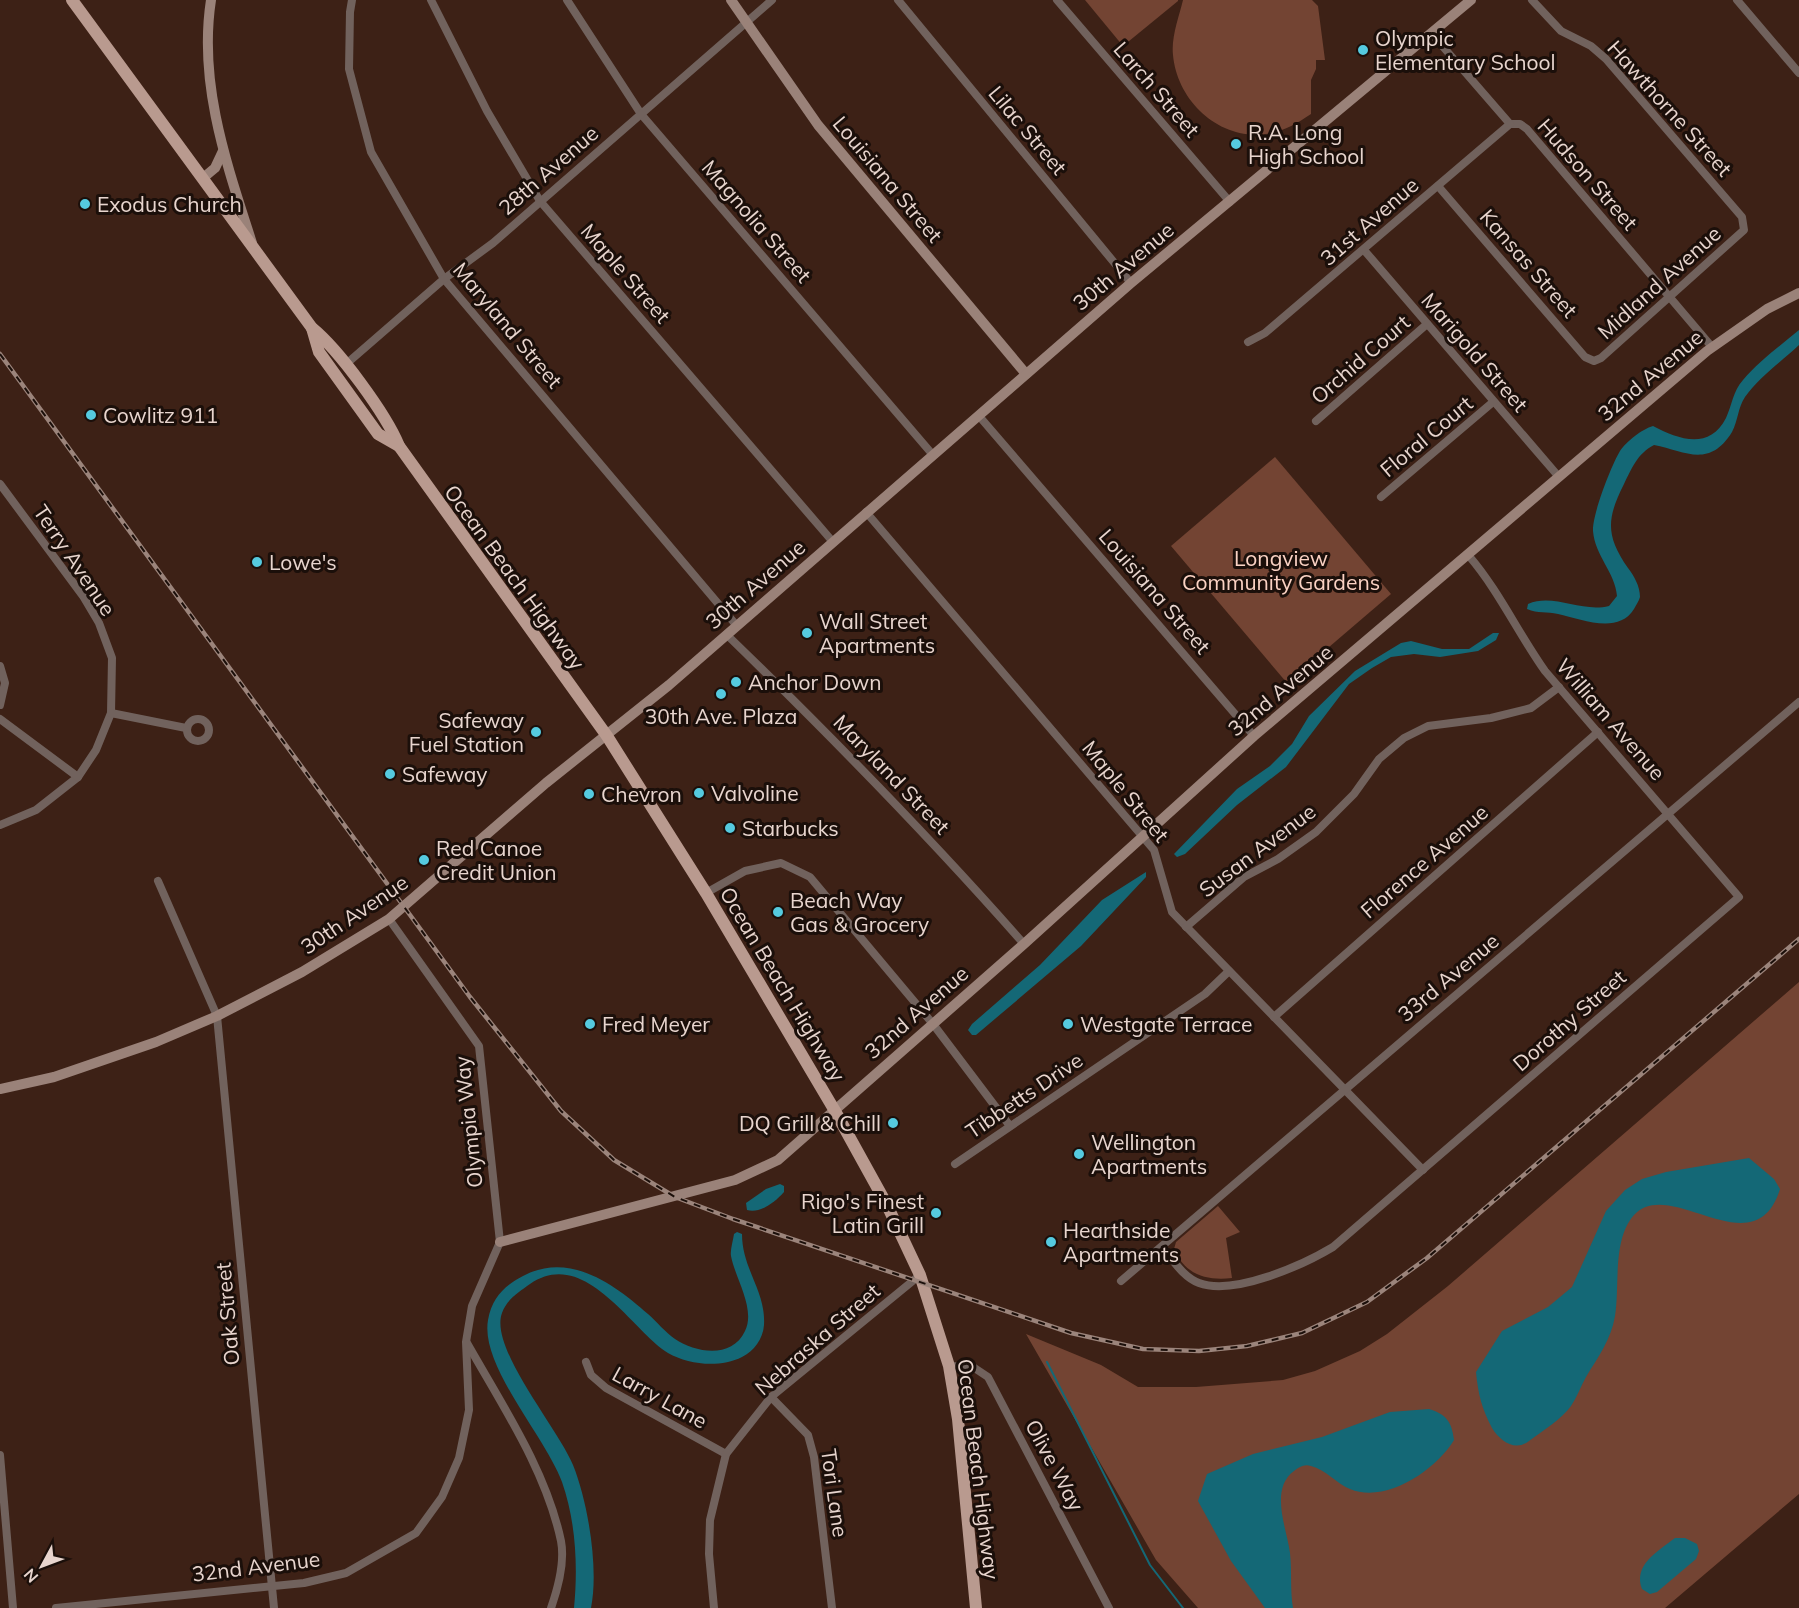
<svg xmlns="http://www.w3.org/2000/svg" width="1799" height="1608" viewBox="0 0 1799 1608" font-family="Mulish,sans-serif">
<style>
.green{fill:#734433}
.water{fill:#146876}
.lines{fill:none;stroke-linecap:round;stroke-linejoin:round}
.stream{stroke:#146876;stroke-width:2}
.street{stroke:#71625d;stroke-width:8}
.secondary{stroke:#9a8279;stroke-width:10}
.primary{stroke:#b99a8f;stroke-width:12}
.rail-casing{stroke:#9b847b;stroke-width:4.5}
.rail{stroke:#1b0f0a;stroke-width:2;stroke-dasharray:7;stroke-linecap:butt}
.poi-dot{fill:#55cadf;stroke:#1b0f0a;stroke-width:2}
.labels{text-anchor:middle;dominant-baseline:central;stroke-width:6;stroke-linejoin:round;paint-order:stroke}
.poi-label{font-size:21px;fill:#e8d5ce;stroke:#1b0f0a;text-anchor:start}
.street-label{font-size:21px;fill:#e8d5ce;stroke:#1b0f0a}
.park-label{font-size:21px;fill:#fbd2c3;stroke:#1b0f0a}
</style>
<rect width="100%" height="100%" fill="#3d2116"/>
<g class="green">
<polygon points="1085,0 1178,0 1178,1 1123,46"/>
<path d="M 1183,0 L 1312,0 L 1318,6 L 1325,60 L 1316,60 L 1316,69 L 1311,80 L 1311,114 C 1296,124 1283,132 1265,134 C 1218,140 1177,100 1173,55 C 1171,37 1179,17 1183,0 Z"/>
<polygon points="1275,457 1391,594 1287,683 1171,546"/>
<polygon points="1799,982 1799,1494 1665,1608 1198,1608 1156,1560 1026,1334 1101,1365 1138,1387 1196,1387 1283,1380 1315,1371 1360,1351 1387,1334 1448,1286"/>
<path d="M 1218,1206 L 1240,1232 L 1226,1238 L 1232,1278 C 1207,1281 1185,1275 1174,1249 L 1176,1242 Z"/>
</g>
<g class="water">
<path d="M 1799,330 L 1799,345 C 1781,362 1759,377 1745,397 C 1738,407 1738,421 1732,432 C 1709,469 1685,451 1654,445 C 1637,454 1632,468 1624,484 C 1607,518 1605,535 1628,568 C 1634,576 1640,586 1640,597 C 1639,601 1636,605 1634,609 C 1618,635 1581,619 1558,614 C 1547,611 1538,614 1527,609 L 1528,604 C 1554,593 1581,613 1609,606 L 1617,596 C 1615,572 1595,556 1593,531 C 1592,515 1611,466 1620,451 C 1626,442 1642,429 1653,426 C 1678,439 1709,451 1726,418 C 1732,405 1733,391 1743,380 C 1759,361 1780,346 1799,330 Z"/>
<polygon points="1493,633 1499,633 1496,640 1478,651 1440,657 1414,654 1391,657 1372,668 1349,684 1286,767 1237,805 1185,854 1177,857 1174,854 1237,789 1270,766 1292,744 1309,716 1355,671 1401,643 1411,641 1442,649 1469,649"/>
<polygon points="1146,872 1146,877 1081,946 976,1035 972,1035 968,1030 972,1024 1040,965 1102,900"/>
<path d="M 1749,1158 L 1774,1179 L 1780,1189 C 1755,1270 1670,1175 1634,1215 C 1612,1240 1620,1285 1615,1316 C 1611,1340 1598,1357 1586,1377 C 1581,1386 1577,1397 1571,1406 C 1562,1419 1542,1431 1529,1441 C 1515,1452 1500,1441 1492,1428 C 1482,1409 1478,1394 1476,1372 L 1502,1331 L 1548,1307 L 1572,1287 L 1606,1211 L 1625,1190 L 1642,1179 L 1666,1172 Z"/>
<path d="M 780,1184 L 784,1186 L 784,1192 C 775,1202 760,1214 747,1210 L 746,1203 L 766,1189 Z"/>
<path d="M 737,1232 L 742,1234 C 742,1269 766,1291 764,1325 C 763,1339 754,1351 742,1357 C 720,1368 689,1365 668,1353 C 631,1330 585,1246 530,1284 C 519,1292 507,1299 502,1313 C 489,1348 558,1428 573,1465 C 588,1502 599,1569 591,1608 L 574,1608 C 578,1567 576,1522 562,1482 C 545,1436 480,1366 488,1320 C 492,1298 504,1286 523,1276 C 569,1251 614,1284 648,1314 C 657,1322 665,1332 675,1339 C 696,1353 732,1359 745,1331 C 756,1309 735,1278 731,1256 C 730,1250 733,1241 734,1234 Z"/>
<path d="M 1429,1409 C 1446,1414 1452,1422 1454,1440 C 1436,1470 1386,1504 1350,1489 C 1337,1484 1325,1469 1311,1466 C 1304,1464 1299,1467 1294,1471 C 1269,1489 1287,1529 1290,1553 C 1292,1572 1290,1590 1293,1608 L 1265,1608 L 1231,1561 L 1198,1501 L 1207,1474 L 1253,1454 L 1322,1437 L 1390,1412 Z"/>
<path d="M 1675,1538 L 1685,1538 L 1697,1544 L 1699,1551 L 1696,1559 L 1657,1592 L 1650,1594 L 1642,1589 C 1633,1565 1657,1552 1675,1538 Z"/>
</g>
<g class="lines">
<polyline class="stream" points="1047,1362 1150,1565 1183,1608"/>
<g class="street">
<polyline points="352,0 350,12 349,69 371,152 444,279 737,626"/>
<polyline points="431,0 487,111 540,201 833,542"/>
<polyline points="567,0 641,114 933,455"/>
<polyline points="898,0 1131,283"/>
<polyline points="1057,0 1230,202"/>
<polyline points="1737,0 1799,73"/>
<polyline points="1432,34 1510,124 1520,124 1527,129 1712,347"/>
<polyline points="1438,186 1585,357 1594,361 1601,358 1744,230 1742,217 1606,59 1591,46 1561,31 1532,0"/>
<polyline points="1364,250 1559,477"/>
<polyline points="1248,342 1265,333 1510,124"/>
<polyline points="345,365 444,279 493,243 772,0"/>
<polyline points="979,416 1254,736"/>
<polyline points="1316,421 1427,324"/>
<polyline points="0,484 83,596 99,623 112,658 111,713 96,750 78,777 36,810 0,825"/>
<polyline points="1381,497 1493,402"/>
<polyline points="866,512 1154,850 1172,912 1423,1170"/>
<path d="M 727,635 C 830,735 929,836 1024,944"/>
<polyline points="0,666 5,683 0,705"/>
<polyline points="111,713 186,728"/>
<circle cx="198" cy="730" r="11"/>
<polyline points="0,719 78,777"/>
<polyline points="158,881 217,1016 274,1608"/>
<polyline points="706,893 745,871 781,863 810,877 933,1024 1010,1126"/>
<polyline points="1186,927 1244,877 1278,859 1316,832 1354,794 1379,759 1404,738 1428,726 1491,718 1531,708 1559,687"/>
<polyline points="1274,1017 1598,732"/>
<polyline points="955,1164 1205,994 1229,971"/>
<path d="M 1162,1247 C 1173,1260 1183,1277 1199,1283 C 1234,1296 1303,1265 1333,1247 L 1739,897 L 1545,671 C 1518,633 1499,591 1469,556"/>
<polyline points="1121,1281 1799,702"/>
<path d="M 467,1343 C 502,1405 546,1470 561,1541 C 565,1562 558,1588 551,1608"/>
<polyline points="586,1362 591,1375 606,1388 726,1454"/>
<polyline points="949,1366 973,1367 988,1377 1109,1608"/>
<polyline points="771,1397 808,1435 814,1457 832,1608"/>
<polyline points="0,1455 13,1608"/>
<polyline points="56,1608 304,1583 346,1573 416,1533 442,1497 459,1458 469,1410 466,1342 472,1306 500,1242 479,1046 389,919"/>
<polyline points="714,1608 709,1554 710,1520 726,1454 771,1397 920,1275"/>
</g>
<g class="secondary">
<path d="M 211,0 C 198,84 227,165 252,243"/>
<polyline points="731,0 818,125 1026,374"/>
<polyline points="203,178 215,168 223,151"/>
<polyline points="0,1089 54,1077 156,1042 217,1016 302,972 389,919 546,783 669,685 1131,283 1471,0"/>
<polyline points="500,1242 735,1180 778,1160 1024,944 1254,736 1707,351 1767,309 1799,293"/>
</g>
<g class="primary">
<path d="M 72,0 L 312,328 C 339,350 386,414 399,446 L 607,736 L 706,893 L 835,1111 L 887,1205 L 920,1275 L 949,1366 L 958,1419 L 976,1608"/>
<polyline points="312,328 319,352 378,434 399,446"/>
</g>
<defs>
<polyline id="rail" points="0,354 470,997 561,1111 614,1160 675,1197 733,1219 1071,1333 1143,1349 1199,1351 1247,1346 1302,1333 1367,1302 1427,1258 1799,939"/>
</defs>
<use href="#rail" class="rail-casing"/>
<use href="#rail" class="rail"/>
</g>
<g class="poi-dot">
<circle cx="1363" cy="50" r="6"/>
<circle cx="1236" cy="144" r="6"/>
<circle cx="85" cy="204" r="6"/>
<circle cx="91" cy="415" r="6"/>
<circle cx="257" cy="562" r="6"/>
<circle cx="807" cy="633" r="6"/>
<circle cx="736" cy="682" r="6"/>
<circle cx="721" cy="694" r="6"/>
<circle cx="536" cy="732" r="6"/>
<circle cx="390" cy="774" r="6"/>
<circle cx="699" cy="793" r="6"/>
<circle cx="589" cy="794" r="6"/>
<circle cx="730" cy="828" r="6"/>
<circle cx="424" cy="860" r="6"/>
<circle cx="778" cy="912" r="6"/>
<circle cx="590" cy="1024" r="6"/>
<circle cx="1068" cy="1024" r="6"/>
<circle cx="893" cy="1123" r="6"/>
<circle cx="1079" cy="1154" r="6"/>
<circle cx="936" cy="1213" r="6"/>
<circle cx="1051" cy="1242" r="6"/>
</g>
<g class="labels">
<g class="poi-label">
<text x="1375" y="38">Olympic<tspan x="1375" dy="24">Elementary School</tspan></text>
<text x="1248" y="132">R.A. Long<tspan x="1248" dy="24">High School</tspan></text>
<text x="97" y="204">Exodus Church</text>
<text x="103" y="415">Cowlitz 911</text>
<text x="269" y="562">Lowe's</text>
<text x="819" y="621">Wall Street<tspan x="819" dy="24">Apartments</tspan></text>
<text x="748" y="682">Anchor Down</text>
<text x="721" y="716" text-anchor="middle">30th Ave. Plaza</text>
<text x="524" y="720" text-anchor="end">Safeway<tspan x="524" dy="24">Fuel Station</tspan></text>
<text x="402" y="774">Safeway</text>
<text x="711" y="793">Valvoline</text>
<text x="601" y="794">Chevron</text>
<text x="742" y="828">Starbucks</text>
<text x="436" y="848">Red Canoe<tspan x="436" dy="24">Credit Union</tspan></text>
<text x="790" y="900">Beach Way<tspan x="790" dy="24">Gas &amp; Grocery</tspan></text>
<text x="602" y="1024">Fred Meyer</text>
<text x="1080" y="1024">Westgate Terrace</text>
<text x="881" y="1123" text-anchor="end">DQ Grill &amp; Chill</text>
<text x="1091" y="1142">Wellington<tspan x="1091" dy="24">Apartments</tspan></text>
<text x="924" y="1201" text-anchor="end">Rigo's Finest<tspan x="924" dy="24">Latin Grill</tspan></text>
<text x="1063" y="1230">Hearthside<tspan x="1063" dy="24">Apartments</tspan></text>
</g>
<g class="street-label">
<text transform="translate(1157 89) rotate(49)">Larch Street</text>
<text transform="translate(1670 108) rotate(48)">Hawthorne Street</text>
<text transform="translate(1028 130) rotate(50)">Lilac Street</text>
<text transform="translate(548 170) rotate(-41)">28th Avenue</text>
<text transform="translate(1588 174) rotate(49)">Hudson Street</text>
<text transform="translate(888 179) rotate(50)">Louisiana Street</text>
<text transform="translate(757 221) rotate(49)">Magnolia Street</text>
<text transform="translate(1369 221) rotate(-41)">31st Avenue</text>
<text transform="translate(1529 263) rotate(49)">Kansas Street</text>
<text transform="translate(1123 266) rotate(-40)">30th Avenue</text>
<text transform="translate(626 273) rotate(49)">Maple Street</text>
<text transform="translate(1659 282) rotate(-42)">Midland Avenue</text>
<text transform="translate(508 325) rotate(50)">Maryland Street</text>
<text transform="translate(1475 352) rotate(49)">Marigold Street</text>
<text transform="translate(1360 359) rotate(-41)">Orchid Court</text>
<text transform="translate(1650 375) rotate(-40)">32nd Avenue</text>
<text transform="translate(1426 436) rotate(-40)">Floral Court</text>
<text transform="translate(75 560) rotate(56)">Terry Avenue</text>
<text transform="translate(515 577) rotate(54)">Ocean Beach Highway</text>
<text transform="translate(755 584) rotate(-41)">30th Avenue</text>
<text transform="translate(1155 591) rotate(49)">Louisiana Street</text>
<text transform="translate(1280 690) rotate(-40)">32nd Avenue</text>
<text transform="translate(1611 719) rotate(49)">William Avenue</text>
<text transform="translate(892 774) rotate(46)">Maryland Street</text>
<text transform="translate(1126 791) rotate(51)">Maple Street</text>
<text transform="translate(1257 850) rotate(-37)">Susan Avenue</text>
<text transform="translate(1424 861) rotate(-41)">Florence Avenue</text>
<text transform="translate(354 914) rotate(-34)">30th Avenue</text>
<text transform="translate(1448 977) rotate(-40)">33rd Avenue</text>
<text transform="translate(783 984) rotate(59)">Ocean Beach Highway</text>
<text transform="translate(916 1012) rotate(-41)">32nd Avenue</text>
<text transform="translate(1569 1020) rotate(-41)">Dorothy Street</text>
<text transform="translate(1024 1095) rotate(-34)">Tibbetts Drive</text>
<text transform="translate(468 1122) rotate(-96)">Olympia Way</text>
<text transform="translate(227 1314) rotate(-95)">Oak Street</text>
<text transform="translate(817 1339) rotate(-41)">Nebraska Street</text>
<text transform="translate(660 1397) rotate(29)">Larry Lane</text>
<text transform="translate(1055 1465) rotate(62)">Olive Way</text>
<text transform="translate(979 1469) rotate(83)">Ocean Beach Highway</text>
<text transform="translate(835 1493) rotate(82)">Tori Lane</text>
<text transform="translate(256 1566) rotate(-7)">32nd Avenue</text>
</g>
<g class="park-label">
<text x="1281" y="558">Longview<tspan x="1281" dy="24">Community Gardens</tspan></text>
</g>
</g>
<g transform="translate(42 1566) rotate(229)" stroke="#1b0f0a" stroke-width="4.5" paint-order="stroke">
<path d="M0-4.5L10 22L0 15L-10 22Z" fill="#e8d5ce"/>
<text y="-9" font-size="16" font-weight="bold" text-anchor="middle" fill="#e8d5ce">N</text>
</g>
</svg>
